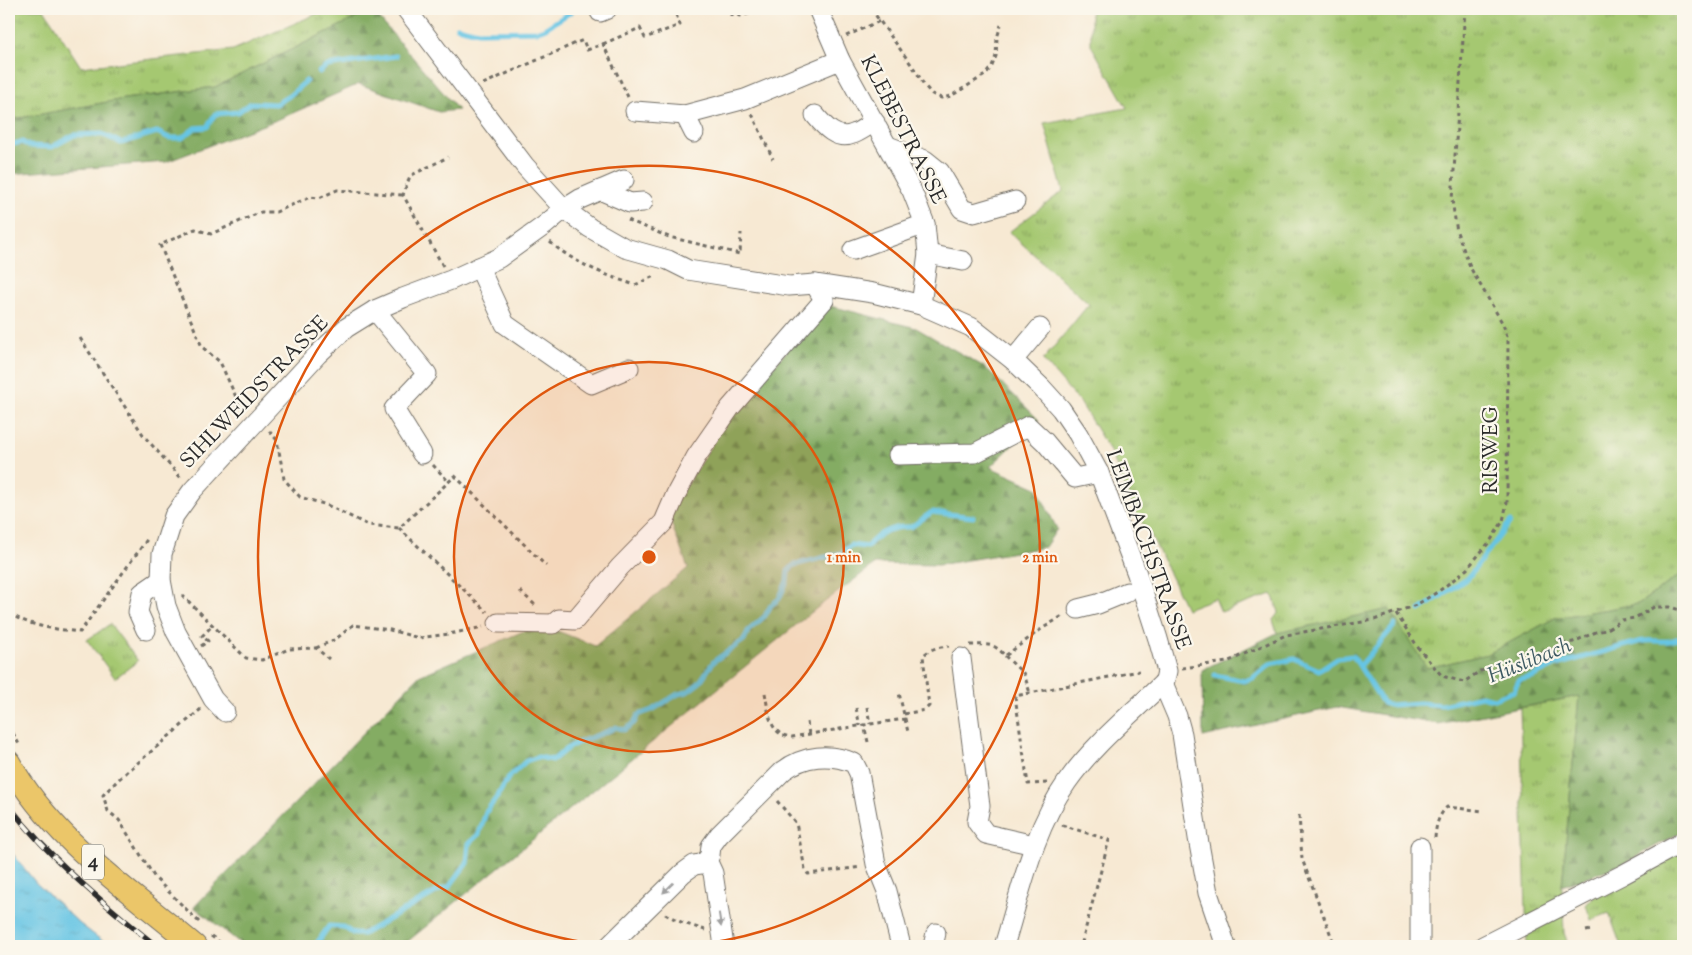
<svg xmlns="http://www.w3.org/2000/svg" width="1692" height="955" viewBox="0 0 1692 955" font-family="'Sorts Mill Goudy',serif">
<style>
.grass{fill:url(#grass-tufts);stroke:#687a4e}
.forest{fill:url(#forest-firs);stroke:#586c47}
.water{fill:url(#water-ripples);stroke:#487888}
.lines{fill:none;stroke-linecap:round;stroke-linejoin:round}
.stream{stroke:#66c5e4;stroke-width:5}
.minor-casing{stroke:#726e66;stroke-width:21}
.major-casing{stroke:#726e66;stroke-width:24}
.path{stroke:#726e66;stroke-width:3;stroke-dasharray:4 4;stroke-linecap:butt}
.minor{stroke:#fff;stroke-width:19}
.major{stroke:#ebc669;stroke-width:22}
.rail-casing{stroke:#2b2b2b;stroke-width:5.5}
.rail{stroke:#fbf7ec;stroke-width:4;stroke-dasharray:11;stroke-linecap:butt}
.oneway{fill:#a0a0a0}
.ring{fill:none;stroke:#df570e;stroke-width:2.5}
.labels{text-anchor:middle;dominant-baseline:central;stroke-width:4.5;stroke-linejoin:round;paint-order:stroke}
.shield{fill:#fbf7ec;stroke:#696865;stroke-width:1}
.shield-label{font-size:20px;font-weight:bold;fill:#2b2b2b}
.street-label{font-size:21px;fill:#2b2b2b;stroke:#fbf7ec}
.water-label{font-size:22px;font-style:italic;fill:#3d5962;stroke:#fbf7ec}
.centre{fill:#df570e;stroke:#fbf7ec;stroke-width:2.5}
.ring-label{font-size:15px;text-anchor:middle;font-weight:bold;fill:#df570e;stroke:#fbf7ec;stroke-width:4.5;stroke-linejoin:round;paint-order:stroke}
</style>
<defs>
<pattern id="grass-tufts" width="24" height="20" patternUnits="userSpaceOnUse" patternTransform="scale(1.25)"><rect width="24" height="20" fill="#a5c871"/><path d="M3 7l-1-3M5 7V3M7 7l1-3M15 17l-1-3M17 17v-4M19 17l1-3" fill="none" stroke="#87a35d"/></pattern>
<pattern id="forest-firs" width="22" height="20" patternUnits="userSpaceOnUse" patternTransform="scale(1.25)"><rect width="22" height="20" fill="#84ac63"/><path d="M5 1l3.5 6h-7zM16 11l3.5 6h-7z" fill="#6c8c52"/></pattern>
<pattern id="water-ripples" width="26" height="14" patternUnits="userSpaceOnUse" patternTransform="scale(1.25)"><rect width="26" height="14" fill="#66c5e4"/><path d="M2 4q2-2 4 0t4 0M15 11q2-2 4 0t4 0" fill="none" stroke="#59a9c4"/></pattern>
</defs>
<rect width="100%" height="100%" fill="#fbf7ec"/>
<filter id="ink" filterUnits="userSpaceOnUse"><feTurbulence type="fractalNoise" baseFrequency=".02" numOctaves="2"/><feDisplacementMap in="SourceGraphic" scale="10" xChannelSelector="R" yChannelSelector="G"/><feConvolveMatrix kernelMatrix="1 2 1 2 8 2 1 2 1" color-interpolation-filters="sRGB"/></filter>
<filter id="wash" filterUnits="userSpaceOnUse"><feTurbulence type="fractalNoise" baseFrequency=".0096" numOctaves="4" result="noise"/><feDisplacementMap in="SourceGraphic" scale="20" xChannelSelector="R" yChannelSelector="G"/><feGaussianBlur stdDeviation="1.12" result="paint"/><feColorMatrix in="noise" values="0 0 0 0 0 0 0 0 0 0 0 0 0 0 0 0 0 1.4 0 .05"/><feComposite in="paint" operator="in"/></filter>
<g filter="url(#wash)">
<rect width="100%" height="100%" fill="#f7e9d3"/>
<g class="grass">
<polygon points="9,9 44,9 81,67 233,50 328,9 372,10 215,87 124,99 9,120"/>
<polygon points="1091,9 1683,9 1683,573 1638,604 1555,618 1488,654 1427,668 1389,610 1277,633 1273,620 1279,612 1272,594 1221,612 1215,598 1186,609 1152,537 1136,514 1111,453 1080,402 1043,360 1089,304 1009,232 1063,191 1044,123 1127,108 1091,45"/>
<polygon points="110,624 138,661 115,678 87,640"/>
<polygon points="1579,696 1562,886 1564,933 1569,946 1527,946 1520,708"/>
<polygon points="1683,848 1683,946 1621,946 1609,913 1591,920 1586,905 1593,897"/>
</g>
<g class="forest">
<polygon points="372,10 458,110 439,112 359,84 279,119 166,162 9,174 9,120 124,99 215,87"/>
<polygon points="827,305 916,328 986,368 1039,420 990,467 1037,488 1057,529 1045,547 938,565 875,564 817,608 402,946 244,946 194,907 419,676 540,624 595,646 688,568 668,515 727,420"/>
<polygon points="1683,573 1683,831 1623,864 1562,886 1579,696 1438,724 1337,707 1203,737 1202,670 1277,633 1389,609 1427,668 1488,654 1555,618 1638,604"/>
</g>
<polygon class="water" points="9,849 36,883 80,924 109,946 9,946"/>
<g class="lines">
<g class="stream">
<polyline points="457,27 478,32 538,31 544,29 571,12"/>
<polyline points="319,72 327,66 396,56"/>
<polyline points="9,145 22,142 29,146 52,147 74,135 102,134 121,143 157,132 169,138 182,138 195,128 207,127 215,114 238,112 251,103 276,104 289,96 306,81"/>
<polyline points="1420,610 1468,578 1510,522"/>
<polyline points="1360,666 1395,625"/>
<path d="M 1215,675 L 1244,681 L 1253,678 L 1270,664 L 1294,659 L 1319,670 L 1337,658 L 1353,656 L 1383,703 L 1390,705 L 1420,703 L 1442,705 L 1481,696 L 1494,699 L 1514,691 L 1519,680 L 1532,677 L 1556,665 L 1638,642 C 1656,638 1666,646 1683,636"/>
<path d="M 315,946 L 329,926 L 343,927 L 354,934 L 363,934 L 441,889 L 449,887 L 467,863 L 469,843 L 479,834 L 486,812 L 497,797 L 508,778 L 526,761 L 538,757 L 553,760 C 558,756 563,751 568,748 C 583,738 601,736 616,727 L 624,730 L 634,723 L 638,715 L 652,710 L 678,694 L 687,692 L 699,683 L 714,661 L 744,640 L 748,631 L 765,616 L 771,605 L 779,599 L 787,581 L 788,571 L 794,565 L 842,553 L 851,545 L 867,547 C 879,532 892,526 911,527 L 932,512 L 973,517"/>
</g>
</g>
</g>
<g filter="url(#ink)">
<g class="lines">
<defs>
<g id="minor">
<path d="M 406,9 L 525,166 L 564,209 L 590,228 L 625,248 L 668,260 L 688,270 L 789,286 L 815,284 L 873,293 L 921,305 L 971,327 L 1013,360 L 1041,387 L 1061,409 L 1078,434 L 1099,473 L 1137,574 L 1158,639 L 1167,671 L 1165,680 L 1163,683 C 1130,715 1093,745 1067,782 C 1033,830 1021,891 1004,946"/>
<polyline points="818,9 840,60 912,191 925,224 928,254 921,305"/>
<polyline points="600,12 607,9"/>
<polyline points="635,111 685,115 745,99 840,60"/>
<polyline points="685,115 694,133"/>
<path d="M 815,115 C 824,126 837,141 853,134 C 860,132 868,125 875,122"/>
<polyline points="888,146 925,160 940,172 962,209 974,213 1015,201"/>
<polyline points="600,190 630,203 643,202"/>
<polyline points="853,250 925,224"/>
<polyline points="928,254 963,261"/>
<polyline points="479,267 505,324 591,384 629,368"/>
<polyline points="375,310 427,374 394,409 422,454"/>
<polyline points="1013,360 1040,328"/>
<polyline points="898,455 975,453 1028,426 1045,442 1075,478 1099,473"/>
<polyline points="1078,609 1098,604 1127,592"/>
<polyline points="498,623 553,624 559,619 575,620 620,567 664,522 676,494 696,457 730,408 824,300 815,284"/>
<polyline points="146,630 138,612 142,593 161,580"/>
<polyline points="961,658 980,806 977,822 986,834 1034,845"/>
<polyline points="1163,683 1177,716 1182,734 1198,838 1208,893 1226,946"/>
<polyline points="225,712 213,699 176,632 166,606 161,580 162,554 174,516 192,491 318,354 346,328 375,310 403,298 451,280 499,258 545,225 564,209 580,199 624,180"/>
<polyline points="1420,847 1420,946"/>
<polyline points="707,860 713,873 724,946"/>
<path d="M 609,946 L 683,873 L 694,865 L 701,864 L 707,860 L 710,855 L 711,846 L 719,835 L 783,771 C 804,755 830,753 854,763 L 859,773 L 876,864 L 887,891 L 901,946"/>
<polyline points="933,946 936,933"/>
<polyline points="1483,946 1622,875 1683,842"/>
</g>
<path id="major" d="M 9,762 C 53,841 128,889 195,946"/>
</defs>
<use href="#minor" class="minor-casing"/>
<use href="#major" class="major-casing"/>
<g class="path">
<polyline points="725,9 727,14 742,16 763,9"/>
<polyline points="871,9 916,71 924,85 932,94 941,98 951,96 985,75 992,66 996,56 997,38 1001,25"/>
<polyline points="846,36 880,21"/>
<polyline points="603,44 640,28 645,38 680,25 675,12 668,13 664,9"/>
<polyline points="483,84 583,40 587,50 603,44 628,97"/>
<polyline points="752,114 773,159"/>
<polyline points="628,220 669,237 740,254 741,233"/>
<path d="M 550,242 C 574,263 605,275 635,285 L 654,276"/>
<polyline points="443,266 403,195 410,176 448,157"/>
<polyline points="80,338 144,436 182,479"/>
<polyline points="247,408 236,397 220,362 202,347 160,245 195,229 211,234 261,212 276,212 310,197 319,198 337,190 403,195"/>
<polyline points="269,431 277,440 284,479 300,497 327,505 368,525 399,528 455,476 546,566"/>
<polyline points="433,465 449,482"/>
<polyline points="399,528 487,612"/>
<polyline points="520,591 536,606"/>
<polyline points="182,595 246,658 262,660 289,649 316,648 329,659"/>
<path d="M 9,613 C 30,627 56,629 80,632 L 148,538"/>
<polyline points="1396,613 1419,649 1442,676 1464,682 1480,671 1512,666 1563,644 1573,642 1596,632 1606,630 1622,620 1635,618 1654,607 1670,607 1683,611"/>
<path d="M 970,645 C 987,645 994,642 1005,656 L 1040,630 L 1064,615"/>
<polyline points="201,646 208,641 202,636 213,625"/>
<polyline points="316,648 336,639 353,625 390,630 419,638 449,634 483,627"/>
<polyline points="1005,656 1024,674 1030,693"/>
<polyline points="1182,668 1227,662 1286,635 1374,620 1416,605 1439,591 1467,569 1491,540 1503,521 1507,502 1508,339 1503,324 1471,269 1457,232 1452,200 1465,9"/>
<path d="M 765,693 C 769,712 768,735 792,737 L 864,725"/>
<polyline points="867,707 870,724"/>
<polyline points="856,708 860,726"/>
<path d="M 904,714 L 925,710 L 929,706 L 923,656 C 930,648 940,647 949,646"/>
<polyline points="905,719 908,732"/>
<polyline points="807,722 809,734"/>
<polyline points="9,726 20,746"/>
<polyline points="868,742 864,725 905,719 899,693"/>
<polyline points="1047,783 1028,784 1015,696 1139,671"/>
<polyline points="777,801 796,823 805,869 808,874 861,867"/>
<polyline points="1299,815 1302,859 1335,946"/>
<polyline points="1062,825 1109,840 1081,946"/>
<path d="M 1435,838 C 1436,825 1438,816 1447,807 L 1484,811"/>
<polyline points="665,914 683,923 705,930"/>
<polyline points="199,922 155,878 119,820 108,811 103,795 120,778 201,709"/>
<polyline points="1586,931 1591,930"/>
<polyline points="211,936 225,946"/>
</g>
<use href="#minor" class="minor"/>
<use href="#major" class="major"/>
<defs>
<path id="rail" d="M 9,806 C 51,860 103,903 156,946"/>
</defs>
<use href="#rail" class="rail-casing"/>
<use href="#rail" class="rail"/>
</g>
<defs><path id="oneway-solid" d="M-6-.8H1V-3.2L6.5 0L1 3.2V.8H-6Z" transform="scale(1.25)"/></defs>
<g class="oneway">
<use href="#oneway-solid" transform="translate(668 888) rotate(136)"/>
<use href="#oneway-solid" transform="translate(720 920) rotate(81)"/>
</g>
</g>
<circle cx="649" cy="557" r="195" fill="#df570e" fill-opacity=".12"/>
<g class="ring">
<circle cx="649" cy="557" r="195"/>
<path d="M612 946A391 391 0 1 1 686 946"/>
</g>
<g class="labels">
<rect class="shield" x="82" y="844.5" width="22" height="35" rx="4"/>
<g class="shield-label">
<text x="93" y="862">4</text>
</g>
<g class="street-label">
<text transform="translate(902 130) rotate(63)">KLEBESTRASSE</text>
<text transform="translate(255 393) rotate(-46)">SIHLWEIDSTRASSE</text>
<text transform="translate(1492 450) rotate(-90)">RISWEG</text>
<text transform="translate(1147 550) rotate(70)">LEIMBACHSTRASSE</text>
</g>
<g class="water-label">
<text transform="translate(1530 662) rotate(-22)">Hüslibach</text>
</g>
</g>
<circle cx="649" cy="557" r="8" class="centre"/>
<g class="ring-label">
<text x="844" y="562">1 min</text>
<text x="1040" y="562">2 min</text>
</g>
<rect width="1692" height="955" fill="none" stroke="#fbf7ec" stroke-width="30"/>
</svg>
